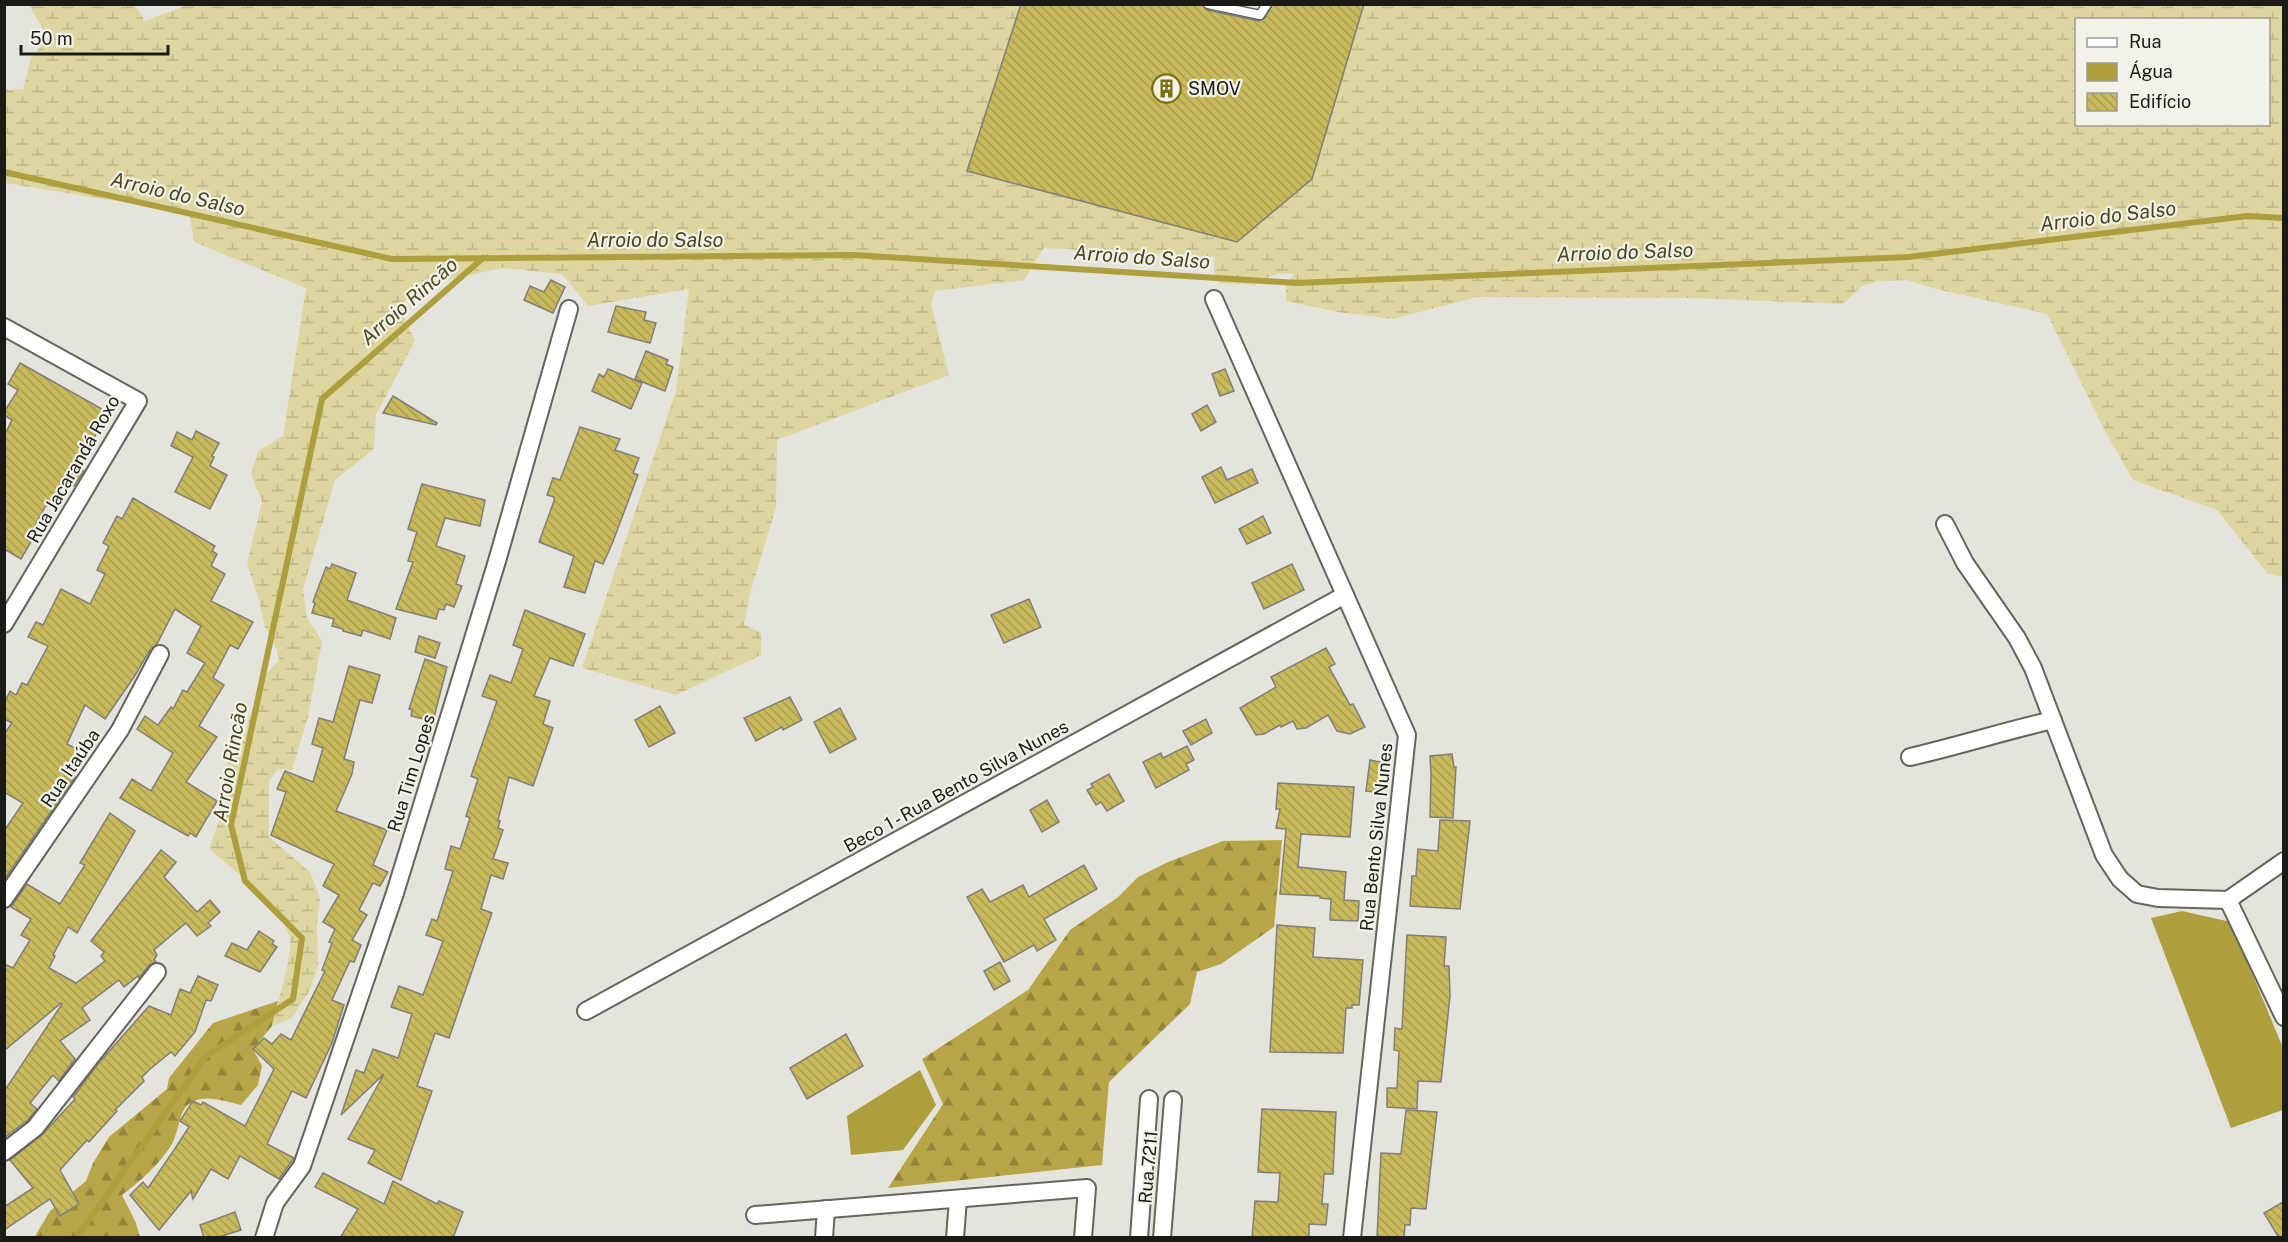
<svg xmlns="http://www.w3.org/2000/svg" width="2288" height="1242" viewBox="0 0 2288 1242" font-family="'Public Sans',sans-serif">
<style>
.forest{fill:url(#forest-firs)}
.wetland{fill:url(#wetland-marsh);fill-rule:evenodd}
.water{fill:#ad9e3e}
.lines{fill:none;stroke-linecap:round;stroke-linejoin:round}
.stream{stroke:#ad9e3e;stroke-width:6}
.building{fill:url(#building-back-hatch);stroke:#807f78;stroke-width:1.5}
.lane-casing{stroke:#65645d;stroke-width:11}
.street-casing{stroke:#65645d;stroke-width:20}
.lane{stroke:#fff;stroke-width:8}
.street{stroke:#fff;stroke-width:16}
.labels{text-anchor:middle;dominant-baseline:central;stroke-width:4.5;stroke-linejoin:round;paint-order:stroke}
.poi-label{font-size:18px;fill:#1a1a17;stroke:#f3f2e9;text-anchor:start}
.street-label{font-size:18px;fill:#1a1a17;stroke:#f3f2e9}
.water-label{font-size:20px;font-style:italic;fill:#4b451d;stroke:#f3f2e9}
</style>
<defs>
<pattern id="forest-firs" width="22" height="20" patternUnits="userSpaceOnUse" patternTransform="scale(1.5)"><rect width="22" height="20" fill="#b6a647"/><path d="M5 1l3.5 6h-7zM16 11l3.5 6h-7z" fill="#93863a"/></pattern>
<pattern id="wetland-marsh" width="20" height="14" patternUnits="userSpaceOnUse" patternTransform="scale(1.5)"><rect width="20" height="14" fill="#ded6a0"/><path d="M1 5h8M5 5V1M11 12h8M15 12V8" fill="none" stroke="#beb789"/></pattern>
<pattern id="building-back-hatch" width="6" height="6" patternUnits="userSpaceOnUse" patternTransform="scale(1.5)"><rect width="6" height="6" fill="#c8b95a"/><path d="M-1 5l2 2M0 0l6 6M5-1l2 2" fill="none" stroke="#ab9e4e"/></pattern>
</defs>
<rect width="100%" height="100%" fill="#e5e4dc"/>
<g class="forest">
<polygon points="1282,840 1274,927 1221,964 1197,972 1190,1004 1109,1082 1102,1165 888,1188 943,1104 922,1059 1028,990 1070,930 1117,898 1138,877 1168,862 1223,841"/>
<path d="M 278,1001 L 272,1026 L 253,1049 L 262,1066 L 258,1085 L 241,1105 C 220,1100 191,1089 181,1116 C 178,1126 176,1138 170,1147 C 157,1167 140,1181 122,1195 L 136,1223 L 140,1237 L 34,1238 L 50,1211 L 86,1181 L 93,1163 L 109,1137 L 167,1089 L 169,1078 L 213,1023 Z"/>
</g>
<path class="wetland" d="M 190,4 L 1021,5 L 967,171 L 1237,242 L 1312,179 L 1364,5 L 2283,5 L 2283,577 L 2268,574 L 2217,510 L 2133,480 L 2105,431 L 2047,314 L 1936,289 L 1907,280 L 1880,281 L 1862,286 L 1843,304 L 1691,298 L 1477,297 L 1393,319 L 1338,312 L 1286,301 L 1286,287 L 1294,274 L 1278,273 L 1254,285 L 1218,283 L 1214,271 L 1215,257 L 1044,248 L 1024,280 L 935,291 L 931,304 L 949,375 L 777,440 L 776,507 L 751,590 L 744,624 L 761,633 L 761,655 L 676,695 L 582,668 L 676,391 L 689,289 L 588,306 L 562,274 L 502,268 L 414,287 L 401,310 L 415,341 L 376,415 L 374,449 L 335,480 L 303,589 L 307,618 L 322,641 L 308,717 L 292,770 L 278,769 L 269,781 L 269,837 L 310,872 L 320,898 L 317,925 L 318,965 L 311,988 L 292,1018 L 272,1026 C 278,1002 287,973 290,949 C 295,912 234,871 209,849 L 225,804 L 228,784 L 227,755 L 243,739 L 262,679 L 279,660 L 277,650 L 265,627 L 258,597 L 247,564 L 262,502 L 251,475 L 258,451 L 283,436 L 306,288 L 194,242 L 189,213 L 5,183 L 4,90 L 23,89 L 31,58 L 48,38 L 29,5 L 135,5 L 145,21 ZM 2076,20 L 2268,20 L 2268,124 L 2076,124 Z"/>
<g class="water">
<polygon points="2182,911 2231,922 2283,1048 2283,1110 2231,1128 2151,918"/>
<polygon points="920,1070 936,1105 903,1150 851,1155 847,1116"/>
</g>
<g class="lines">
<g class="stream">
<polyline points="4,172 392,259 854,255 1297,283 1909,257 2247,216 2284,218"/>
<polyline points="76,1238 206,1056 293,999 302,938 245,881 231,825 322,399 483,258"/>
</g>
</g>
<g class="building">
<polygon points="1021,4 1202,4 1207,10 1259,21 1265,18 1273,4 1364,4 1312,179 1237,242 967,171"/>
<polygon points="551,280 565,287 553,313 524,300 530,286 544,292"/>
<polygon points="616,306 646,312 644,320 656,323 650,343 608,332"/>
<polygon points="646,351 668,360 666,364 673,367 665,391 635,379"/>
<polygon points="20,363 109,413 76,467 84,471 74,486 66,482 56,501 52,498 48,506 46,505 31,533 35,535 21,559 4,549 4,436 12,420 4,415 4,412 18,390 8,384"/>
<polygon points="608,369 642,383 631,409 592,391 599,374 604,377"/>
<polygon points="1225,369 1234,391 1220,396 1212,374"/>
<polygon points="393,396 437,423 436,425 383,413"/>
<polygon points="1207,405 1216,422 1201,431 1192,414"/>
<polygon points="580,427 620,439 615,450 639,458 633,473 638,475 612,544 603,564 595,561 585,593 564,587 574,556 539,542 554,501 554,497 547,495 553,478 560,480"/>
<polygon points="196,431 219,443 212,456 214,457 210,466 227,475 210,509 175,492 193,457 171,446 177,432 192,440"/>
<polygon points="1221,467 1227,480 1252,469 1258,483 1215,503 1202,477"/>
<polygon points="422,484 485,500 480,526 445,518 436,546 465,556 456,584 462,586 454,607 446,604 444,610 439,609 436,619 396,609 413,562 408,561 417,532 408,529"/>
<polygon points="133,498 215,546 212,551 217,554 211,566 225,574 211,601 253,622 238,649 230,645 213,678 224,685 199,726 217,737 186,782 217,801 196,837 190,833 188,836 120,798 132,779 151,791 173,753 137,729 145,716 158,725 171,707 173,709 183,690 187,692 205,663 187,653 201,626 175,609 157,644 150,650 134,677 105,719 85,705 67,744 84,753 73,774 75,777 4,880 4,831 23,803 4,792 4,734 12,723 4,719 4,704 10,691 16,695 22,683 27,685 48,646 28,637 36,622 43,625 61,589 90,604 105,574 97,570 109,546 103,543 117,516 122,519"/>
<polygon points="1263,516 1271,533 1247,544 1239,529"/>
<polygon points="332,564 356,573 347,600 396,618 390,639 363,630 361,636 343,631 343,629 332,626 334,619 312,613 315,603 313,602 326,567 330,569"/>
<polygon points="1292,564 1304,590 1264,609 1252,583"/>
<polygon points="1029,599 1041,627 1004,643 991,615"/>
<polygon points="525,610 585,634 573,666 550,658 534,696 550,701 543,724 553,728 533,786 509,777 498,820 500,821 498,828 503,830 493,859 508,863 503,879 491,875 481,909 492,913 449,1038 435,1033 417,1086 432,1091 401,1180 368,1163 375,1150 348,1139 384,1074 341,1115 356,1070 364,1073 373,1049 398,1058 412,1014 391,1007 399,986 423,995 443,941 426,935 432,919 437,921 453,871 445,869 451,846 460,849 470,818 466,816 478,779 471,776 497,701 482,696 490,675 511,683 523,649 513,645"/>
<polygon points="419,636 440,643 435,658 415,652"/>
<polygon points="1326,648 1335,664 1329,667 1350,705 1353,704 1365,727 1350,734 1337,731 1328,715 1306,728 1297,729 1293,721 1281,727 1280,725 1264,734 1256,735 1240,708 1276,687 1271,677"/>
<polygon points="425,659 447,667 433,721 411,716 412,710 409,709"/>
<polygon points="349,666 380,675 372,703 360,700 344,759 354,762 352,774 336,811 387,830 373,865 388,872 380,886 373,883 359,910 367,915 352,940 361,945 354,962 350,961 332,1000 344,1005 332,1043 306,1098 292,1091 267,1144 294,1158 279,1179 240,1156 228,1179 211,1169 193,1199 191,1191 159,1230 130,1195 143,1182 148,1188 174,1150 189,1127 180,1121 193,1101 201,1105 203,1102 245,1126 274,1069 253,1049 264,1038 272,1044 281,1034 291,1040 325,971 322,970 332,943 329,942 335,929 323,922 339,895 323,886 334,864 271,835 286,792 277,789 285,771 313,782 323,748 312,744 319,718 333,722"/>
<polygon points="790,697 802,720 783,730 782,727 756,741 744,718"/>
<polygon points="660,706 675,733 649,747 635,720"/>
<polygon points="840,708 856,739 830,753 814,722"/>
<polygon points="1206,719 1212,733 1191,745 1183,731"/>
<polygon points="1187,746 1194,760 1186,764 1189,770 1156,788 1143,762 1161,753 1163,758"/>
<polygon points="1452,754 1454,767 1456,767 1453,818 1430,817 1431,774 1430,756"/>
<polygon points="1370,760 1386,763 1383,793 1366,791"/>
<polygon points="1109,774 1124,801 1107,811 1101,802 1096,805 1087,790 1093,787 1091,784"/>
<polygon points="1278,783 1354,787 1350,837 1301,834 1298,867 1346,872 1344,900 1359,901 1358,921 1330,920 1331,899 1320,898 1320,896 1280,894 1286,829 1276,828 1280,809 1276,809"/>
<polygon points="1047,800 1059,822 1042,832 1030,810"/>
<polygon points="110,813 135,831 77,933 68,927 53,955 55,956 49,968 76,983 105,961 101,956 104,952 91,941 161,850 176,862 164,877 197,912 210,900 220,912 208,923 211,926 197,936 186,923 154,950 157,955 154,960 156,962 149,965 139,978 138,976 124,987 119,980 82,1008 90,1020 60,1041 75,1059 59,1081 53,1075 30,1103 37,1109 28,1120 4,1138 5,1090 62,1004 61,1003 4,1051 4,964 13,968 30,940 21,935 31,919 11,907 27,884 60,904 85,865 80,863"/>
<polygon points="1440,820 1470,821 1460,909 1410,906 1412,876 1416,876 1418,849 1438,851"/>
<polygon points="1084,865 1097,889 1044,919 1056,940 1037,951 1034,945 1004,962 967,897 982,889 990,902 1023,885 1029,897"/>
<polygon points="1277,925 1315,928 1313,957 1363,960 1359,1005 1352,1005 1352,1008 1346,1008 1343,1053 1270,1052"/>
<polygon points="259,931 274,941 272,944 277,947 260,972 225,956 232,943 247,950"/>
<polygon points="1407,935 1446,937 1444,966 1449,966 1450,996 1441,1082 1418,1081 1417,1109 1387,1107 1387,1088 1397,1088 1399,1051 1394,1050 1395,1028 1402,1029"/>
<polygon points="1000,962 1010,981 994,990 984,971"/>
<polygon points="198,976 218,985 211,1001 206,1000 195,1032 175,1056 171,1052 149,1070 142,1077 144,1081 115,1110 117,1111 89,1142 87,1140 60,1170 79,1204 60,1216 50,1199 4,1230 4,1207 33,1188 10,1160 43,1134 75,1099 73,1097 98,1064 149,1006 171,1015 180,989 190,993"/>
<polygon points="846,1034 863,1066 807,1099 790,1068"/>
<polygon points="1262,1109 1336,1112 1333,1174 1324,1174 1322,1204 1328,1204 1326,1225 1309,1224 1309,1238 1252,1238 1255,1201 1278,1202 1280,1173 1258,1172"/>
<polygon points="1406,1110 1437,1112 1426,1209 1411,1208 1410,1225 1405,1225 1404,1238 1377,1238 1381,1153 1401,1154"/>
<polygon points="323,1173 384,1204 393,1181 437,1204 439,1201 463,1212 453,1238 340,1238 358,1209 315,1187"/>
<polygon points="2283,1202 2283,1238 2279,1238 2264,1213"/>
<polygon points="235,1212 241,1230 216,1238 204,1238 200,1225"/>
</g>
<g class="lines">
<defs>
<polyline id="lane" points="1208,4 1260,15 1267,4"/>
<g id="street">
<polyline points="1214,299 1407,735 1352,1238"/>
<polyline points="4,327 138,401 4,624"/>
<polyline points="1945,524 1965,563 2017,638 2033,668 2104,855 2120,879 2137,894 2158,898 2228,900 2284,861"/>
<path d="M 1910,757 C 1958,746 2005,731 2053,720"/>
<polyline points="4,899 120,730 160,654"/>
<polyline points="2228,900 2284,1017"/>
<polyline points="586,1011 1345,595"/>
<polyline points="4,1152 35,1128 157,972"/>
<polyline points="755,1215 1087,1188 1083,1238"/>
<polyline points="264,1238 275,1203 302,1166 395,893 497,561 569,309"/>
<polyline points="824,1238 826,1209"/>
<polyline points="955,1238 958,1199"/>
<polyline points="1139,1238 1149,1099"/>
<polyline points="1162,1238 1173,1100"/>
</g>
</defs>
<use href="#lane" class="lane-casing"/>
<use href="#street" class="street-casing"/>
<use href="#lane" class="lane"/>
<use href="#street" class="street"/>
</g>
<defs>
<symbol id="building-ring" viewBox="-11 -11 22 22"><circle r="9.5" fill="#f3f2e9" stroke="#7d6f0d" stroke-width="1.5"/><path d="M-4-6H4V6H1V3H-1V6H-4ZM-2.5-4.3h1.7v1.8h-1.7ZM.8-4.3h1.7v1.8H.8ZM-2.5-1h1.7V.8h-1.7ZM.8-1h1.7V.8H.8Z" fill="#7d6f0d"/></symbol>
</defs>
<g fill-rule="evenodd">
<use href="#building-ring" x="1150" y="72" width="33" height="33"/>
</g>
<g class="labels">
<g class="poi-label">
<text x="1188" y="88">SMOV</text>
</g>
<g class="street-label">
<text transform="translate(73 469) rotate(-60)">Rua Jacarandá Roxo</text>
<text transform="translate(70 768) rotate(-56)">Rua Itaúba</text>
<text transform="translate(411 773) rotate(-73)">Rua Tim Lopes</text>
<text transform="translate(956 786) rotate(-29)">Beco 1 - Rua Bento Silva Nunes</text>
<text transform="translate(1376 837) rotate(-84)">Rua Bento Silva Nunes</text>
<text transform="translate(1148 1167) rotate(-85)">Rua 7211</text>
</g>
<g class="water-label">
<text transform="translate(178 194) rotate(13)">Arroio do Salso</text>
<text transform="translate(2108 216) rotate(-7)">Arroio do Salso</text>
<text x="655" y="240">Arroio do Salso</text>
<text transform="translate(1625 252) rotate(-2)">Arroio do Salso</text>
<text transform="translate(1142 257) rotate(4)">Arroio do Salso</text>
<text transform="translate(409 301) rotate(-41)">Arroio Rincão</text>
<text transform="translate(230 762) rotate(-80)">Arroio Rincão</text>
</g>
</g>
<rect width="2288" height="1242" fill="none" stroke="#1a1a17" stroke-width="12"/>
<rect x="2075" y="18" width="195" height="108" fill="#f3f2e9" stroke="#9c9c95" stroke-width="1.5"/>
<rect x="2087" y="38" width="30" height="9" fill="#ffffff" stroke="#9c9c95" stroke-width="1.5"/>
<text x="2129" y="48" font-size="18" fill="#1a1a17">Rua</text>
<rect x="2087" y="63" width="30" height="18" fill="#ad9e3e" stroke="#9c9c95" stroke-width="1.5"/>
<text x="2129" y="78" font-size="18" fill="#1a1a17">Água</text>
<rect x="2087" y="93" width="30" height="18" fill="url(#building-back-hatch)" stroke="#9c9c95" stroke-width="1.5"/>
<text x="2129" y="108" font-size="18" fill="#1a1a17">Edifício</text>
<path d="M21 45v9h147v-9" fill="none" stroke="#1a1a17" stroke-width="3"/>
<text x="30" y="45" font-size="18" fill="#1a1a17" stroke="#f3f2e9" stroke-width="4.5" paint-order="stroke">50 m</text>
</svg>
